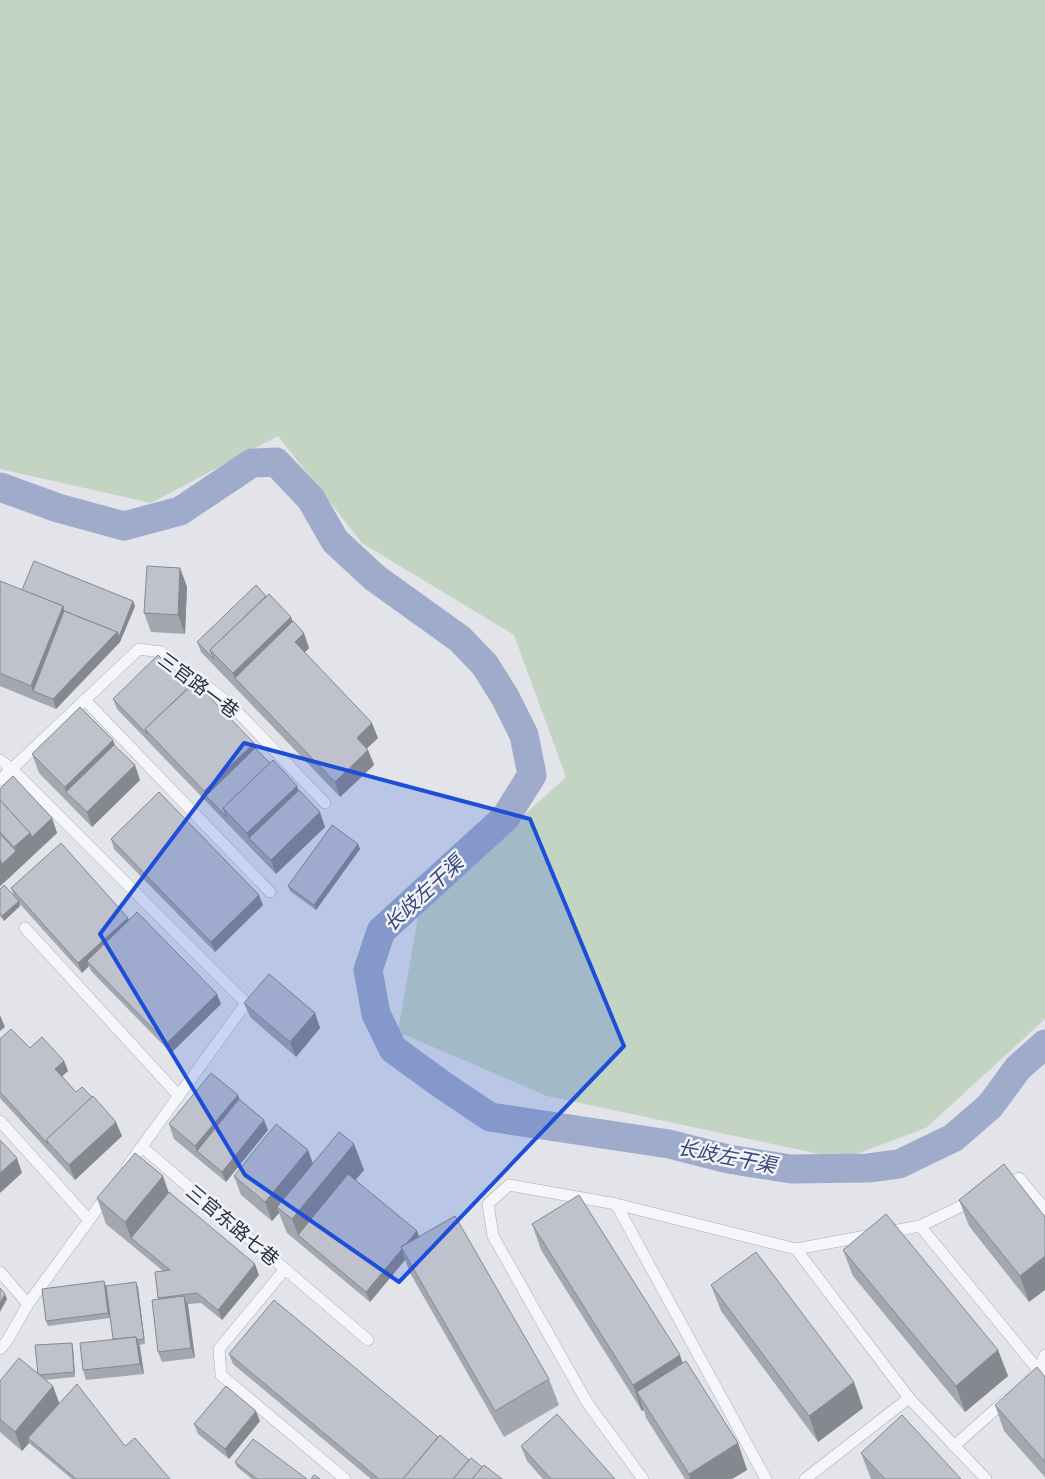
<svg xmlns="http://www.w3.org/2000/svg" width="1045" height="1479" viewBox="0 0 1045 1479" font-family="Mulish,'Noto Sans SC',sans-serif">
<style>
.green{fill:#c4d4c3}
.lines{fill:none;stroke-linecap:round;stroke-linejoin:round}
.canal{stroke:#9eabca;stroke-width:29}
.service-casing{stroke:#abadb8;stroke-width:12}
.service{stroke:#f5f6f9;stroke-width:11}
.wall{fill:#a4a7b0}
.shaded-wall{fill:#868890}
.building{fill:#bfc2cd;stroke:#868890}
.marked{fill:#1d4ed8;fill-opacity:0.2;stroke:#1d4ed8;stroke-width:4;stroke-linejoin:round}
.labels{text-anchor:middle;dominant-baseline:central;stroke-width:5;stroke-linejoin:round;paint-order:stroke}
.street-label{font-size:19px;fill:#2a2e42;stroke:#f2f3f8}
.water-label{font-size:20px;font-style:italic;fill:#354576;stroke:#f2f3f8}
</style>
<rect width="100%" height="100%" fill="#e2e4ea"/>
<polygon class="green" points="0,0 1045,0 1045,1019 926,1128 843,1159 547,1096 398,1032 419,911 566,777 514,635 362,543 278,436 151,503 0,469"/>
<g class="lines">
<polyline class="canal" points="0,487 58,508 124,526 180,511 252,463 276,462 311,499 335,541 375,578 460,639 485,665 505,697 524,735 532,775 505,818 381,931 368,970 376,1014 393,1049 441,1084 490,1117 669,1144 728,1159 791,1169 868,1168 899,1164 953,1138 990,1106 1018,1068 1045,1044"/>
<defs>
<g id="service">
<polyline points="85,700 270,892"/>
<polyline points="0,760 12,769 246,1003 127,1167"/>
<polyline points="0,780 139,649 161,652 229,703 325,803"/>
<polyline points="25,928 179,1096"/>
<polyline points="0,1121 89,1220"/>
<polyline points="142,1147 285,1269 219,1349 221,1375 345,1479"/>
<polyline points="1002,1186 1019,1178 1045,1209"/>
<polyline points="616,1204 766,1479"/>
<polyline points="920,1226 974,1200"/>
<polyline points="796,1249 920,1226 1039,1371 1031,1378"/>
<polyline points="285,1269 368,1340"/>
<polyline points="0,1272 28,1304"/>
<polyline points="0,1349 7,1341 28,1304 108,1194"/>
<polyline points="1045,1355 1039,1371 1045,1379"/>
<polyline points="954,1446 1006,1400"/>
<polyline points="643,1479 588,1404 493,1236 488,1204 509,1185 616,1204 796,1249 909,1398 986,1479"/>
<polyline points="805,1479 909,1398"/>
</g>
</defs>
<use href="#service" class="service-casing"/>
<use href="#service" class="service"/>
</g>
<g class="wall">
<polygon points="180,568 187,587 185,634 151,632 144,613"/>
<polygon points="0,581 22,590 133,601 135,606 120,642 56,709 0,686"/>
<polygon points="266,596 293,621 309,648 305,652 378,738 367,748 374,765 340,797 201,652 197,642"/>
<polygon points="189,687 255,748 270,763 299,790 325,827 276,874 117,709 113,699"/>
<polygon points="114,745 140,780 92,827 39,773 32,754"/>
<polygon points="0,789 52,818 57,833 0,886"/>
<polygon points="111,839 263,905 215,952 114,849"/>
<polygon points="358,844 360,849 316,910 290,891 288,886"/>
<polygon points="11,888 128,918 129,920 221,1004 171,1053 91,971 89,966 82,973 19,903 20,906 4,921 0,916 0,889 14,896"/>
<polygon points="244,1003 315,1013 320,1028 296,1057 250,1017"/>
<polygon points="0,1039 64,1061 68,1071 62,1076 76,1092 122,1136 75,1180 0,1098"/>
<polygon points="239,1099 268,1130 226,1182 174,1139 169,1124"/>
<polygon points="354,1144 364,1170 355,1180 417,1231 419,1237 549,1379 559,1405 504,1437 410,1273 405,1260 370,1302 287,1233 279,1213 272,1221 241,1195 234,1176 313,1164"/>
<polygon points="169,1192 259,1275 222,1320 201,1303 188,1304 195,1358 162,1362 158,1352 158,1298 163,1271 106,1224 97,1198"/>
<polygon points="959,1200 1045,1217 1029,1302 969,1226"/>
<polygon points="532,1224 683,1363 738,1443 747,1470 732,1479 685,1479 646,1418 644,1410 642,1411 541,1250"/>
<polygon points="843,1250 998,1350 1008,1376 965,1412 853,1276"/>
<polygon points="136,1282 138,1288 145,1344 139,1345 144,1374 86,1380 83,1370 113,1339"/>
<polygon points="711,1285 863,1408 818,1442 721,1311"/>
<polygon points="106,1286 110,1318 48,1326 46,1321"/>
<polygon points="72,1343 73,1348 75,1377 45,1380 59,1404 125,1446 170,1479 72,1479 29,1443 22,1451 0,1432 0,1381 38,1374"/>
<polygon points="229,1354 438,1437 469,1460 502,1479 371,1479 233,1364"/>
<polygon points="1045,1377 1045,1477 1004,1431 995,1405"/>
<polygon points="260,1421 229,1459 198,1434 194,1424"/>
<polygon points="521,1446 615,1479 543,1479 527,1461"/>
<polygon points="861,1453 961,1479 871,1479"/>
<polygon points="235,1462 307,1479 252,1479 237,1467"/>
</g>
<g class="shaded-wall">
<polygon points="180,568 187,587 185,634 178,615"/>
<polygon points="133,601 135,606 120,642 56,709 53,699"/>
<polygon points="63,606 68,621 33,691 31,686"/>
<polygon points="291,617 298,636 235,678 233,673"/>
<polygon points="304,633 309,648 300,657 295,642"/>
<polygon points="372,723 378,738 362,753 357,738"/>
<polygon points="113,740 120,759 66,792 65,787"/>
<polygon points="254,743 259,758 206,796 204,791"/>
<polygon points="368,750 374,765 340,797 335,782"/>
<polygon points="135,765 140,780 92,827 87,812"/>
<polygon points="297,786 304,805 249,838 247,833"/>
<polygon points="320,812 325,827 276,874 271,860"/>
<polygon points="52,818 57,833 8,879 2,864 16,851 14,847 30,833"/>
<polygon points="358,844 360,849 316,910 314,905"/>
<polygon points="0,860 1,860 8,879 0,886"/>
<polygon points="259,895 263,905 215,952 211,942"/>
<polygon points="19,901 20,906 4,921 2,916"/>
<polygon points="128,918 132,928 87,961 89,966 82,973 78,963"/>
<polygon points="217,994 221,1004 171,1053 167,1043"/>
<polygon points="315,1013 320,1028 296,1057 290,1042"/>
<polygon points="0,1015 5,1027 0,1031"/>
<polygon points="64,1061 68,1071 59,1079 55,1069"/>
<polygon points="238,1095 243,1109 197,1151 195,1146"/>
<polygon points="264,1120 268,1130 226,1182 222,1172"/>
<polygon points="116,1122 122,1136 75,1180 69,1165"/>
<polygon points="354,1144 364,1170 305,1241 298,1235 292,1219"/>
<polygon points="308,1150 315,1169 277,1207 279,1213 272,1221 265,1202"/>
<polygon points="17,1158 22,1173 0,1193 0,1173"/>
<polygon points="163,1176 172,1202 131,1238 125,1222"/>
<polygon points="417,1231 421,1241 402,1249"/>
<polygon points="402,1249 405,1260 370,1302 366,1292"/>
<polygon points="1045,1256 1045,1290 1029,1302 1020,1276"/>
<polygon points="255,1264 259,1275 222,1320 218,1310"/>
<polygon points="104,1281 106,1286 110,1318 108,1313"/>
<polygon points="136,1282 138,1288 145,1344 144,1339"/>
<polygon points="5,1294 7,1299 0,1312 0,1303"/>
<polygon points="184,1296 188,1306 195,1358 191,1348"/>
<polygon points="136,1337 140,1347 144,1374 140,1364"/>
<polygon points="72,1343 73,1348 75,1377 74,1372"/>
<polygon points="998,1350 1008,1376 965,1412 956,1386"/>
<polygon points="680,1355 689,1381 637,1392 644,1410 642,1411 633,1385"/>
<polygon points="854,1382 863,1408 818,1442 809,1416"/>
<polygon points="53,1386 60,1405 28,1438 29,1443 22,1451 15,1432"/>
<polygon points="256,1411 260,1421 229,1459 225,1449"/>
<polygon points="738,1443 747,1470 732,1479 690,1479 689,1474"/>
</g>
<g class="building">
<polygon points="34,561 133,601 119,637 117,632 64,611 63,606 22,590"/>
<polygon points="147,566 180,568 178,615 144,613"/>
<polygon points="0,581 63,606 31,686 0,673"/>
<polygon points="256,585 266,596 210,650 214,659 197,642"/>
<polygon points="269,594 291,617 233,673 210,650"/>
<polygon points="64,611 117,632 53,699 33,691"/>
<polygon points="293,621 304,633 295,642 372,723 357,738 368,750 335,782 235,678"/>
<polygon points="158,655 189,687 145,729 147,734 113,699"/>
<polygon points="195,682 254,743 204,791 145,729"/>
<polygon points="80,707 113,740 65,787 32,754"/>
<polygon points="114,745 135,765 87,812 66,792"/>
<polygon points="255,748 270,763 223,808 227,817 206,796"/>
<polygon points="273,760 297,786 247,833 223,808"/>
<polygon points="13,776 52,818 32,837 30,833 0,800 0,789"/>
<polygon points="299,790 320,812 271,860 249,838"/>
<polygon points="159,792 259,895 211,942 111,839"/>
<polygon points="0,800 30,833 14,847 0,832"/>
<polygon points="332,825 358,844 314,905 288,886"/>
<polygon points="0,834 16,851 2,864 0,859"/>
<polygon points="61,843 128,918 78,963 11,888"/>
<polygon points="4,885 19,901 2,916 0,913 0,889"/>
<polygon points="137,912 217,994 167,1043 87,961"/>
<polygon points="269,974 315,1013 290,1042 244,1003"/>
<polygon points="11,1029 30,1048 42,1037 64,1061 55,1069 76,1092 82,1087 92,1097 46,1140 48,1144 0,1092 0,1039"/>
<polygon points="211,1073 238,1095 195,1146 169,1124"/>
<polygon points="93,1096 116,1122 69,1165 46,1140"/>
<polygon points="239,1099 264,1120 222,1172 197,1151"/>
<polygon points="276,1124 308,1150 265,1202 234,1176"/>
<polygon points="339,1132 354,1144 292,1219 277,1207"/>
<polygon points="0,1140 17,1158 0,1173"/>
<polygon points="135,1153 163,1176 125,1222 97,1198"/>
<polygon points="1004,1164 1045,1217 1045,1256 1020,1276 959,1200"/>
<polygon points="348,1174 417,1231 406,1244 401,1247 402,1249 366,1292 298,1235"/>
<polygon points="169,1192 255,1264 218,1310 197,1293 158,1298 155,1272 170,1270 131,1238"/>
<polygon points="579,1195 680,1355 633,1385 532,1224"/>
<polygon points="886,1214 998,1350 956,1386 843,1250"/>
<polygon points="455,1216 549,1379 495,1411 401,1247"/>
<polygon points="756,1252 854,1382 809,1416 711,1285"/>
<polygon points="104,1281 108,1313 46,1321 42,1289"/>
<polygon points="136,1282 144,1339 137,1340 136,1337 113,1339 106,1286"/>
<polygon points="0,1288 5,1294 0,1303"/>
<polygon points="184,1296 191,1348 158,1352 152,1300"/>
<polygon points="274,1300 438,1437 403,1479 379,1479 229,1354"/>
<polygon points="136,1337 140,1364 83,1370 80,1343"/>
<polygon points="72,1343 74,1372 39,1375 38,1374 35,1345"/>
<polygon points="19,1358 53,1386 15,1432 0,1419 0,1381"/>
<polygon points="686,1361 738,1443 689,1474 637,1392"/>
<polygon points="1037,1367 1045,1377 1045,1462 995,1405"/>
<polygon points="77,1384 125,1446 135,1438 170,1479 76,1479 28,1438"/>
<polygon points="226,1386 256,1411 225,1449 194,1424"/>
<polygon points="557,1414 615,1479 551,1479 521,1446"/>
<polygon points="902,1415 961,1479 885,1479 861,1453"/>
<polygon points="440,1435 469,1460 453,1479 403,1479"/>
<polygon points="253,1439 307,1479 257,1479 235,1462"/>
<polygon points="471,1458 482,1467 472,1479 453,1479"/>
<polygon points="484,1465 502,1479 472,1479"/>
<polygon points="314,1475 320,1479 311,1479"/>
</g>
<path class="marked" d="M 244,743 L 530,819 L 624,1046 L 399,1282 L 245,1175 L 100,934 Z"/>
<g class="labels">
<g class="street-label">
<text transform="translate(199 685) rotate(37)">三官路一巷</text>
<text transform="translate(233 1225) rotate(40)">三官东路七巷</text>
</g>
<g class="water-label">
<text transform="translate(423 893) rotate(-43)">长歧左干渠</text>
<text transform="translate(727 1156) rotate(11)">长歧左干渠</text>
</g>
</g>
</svg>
